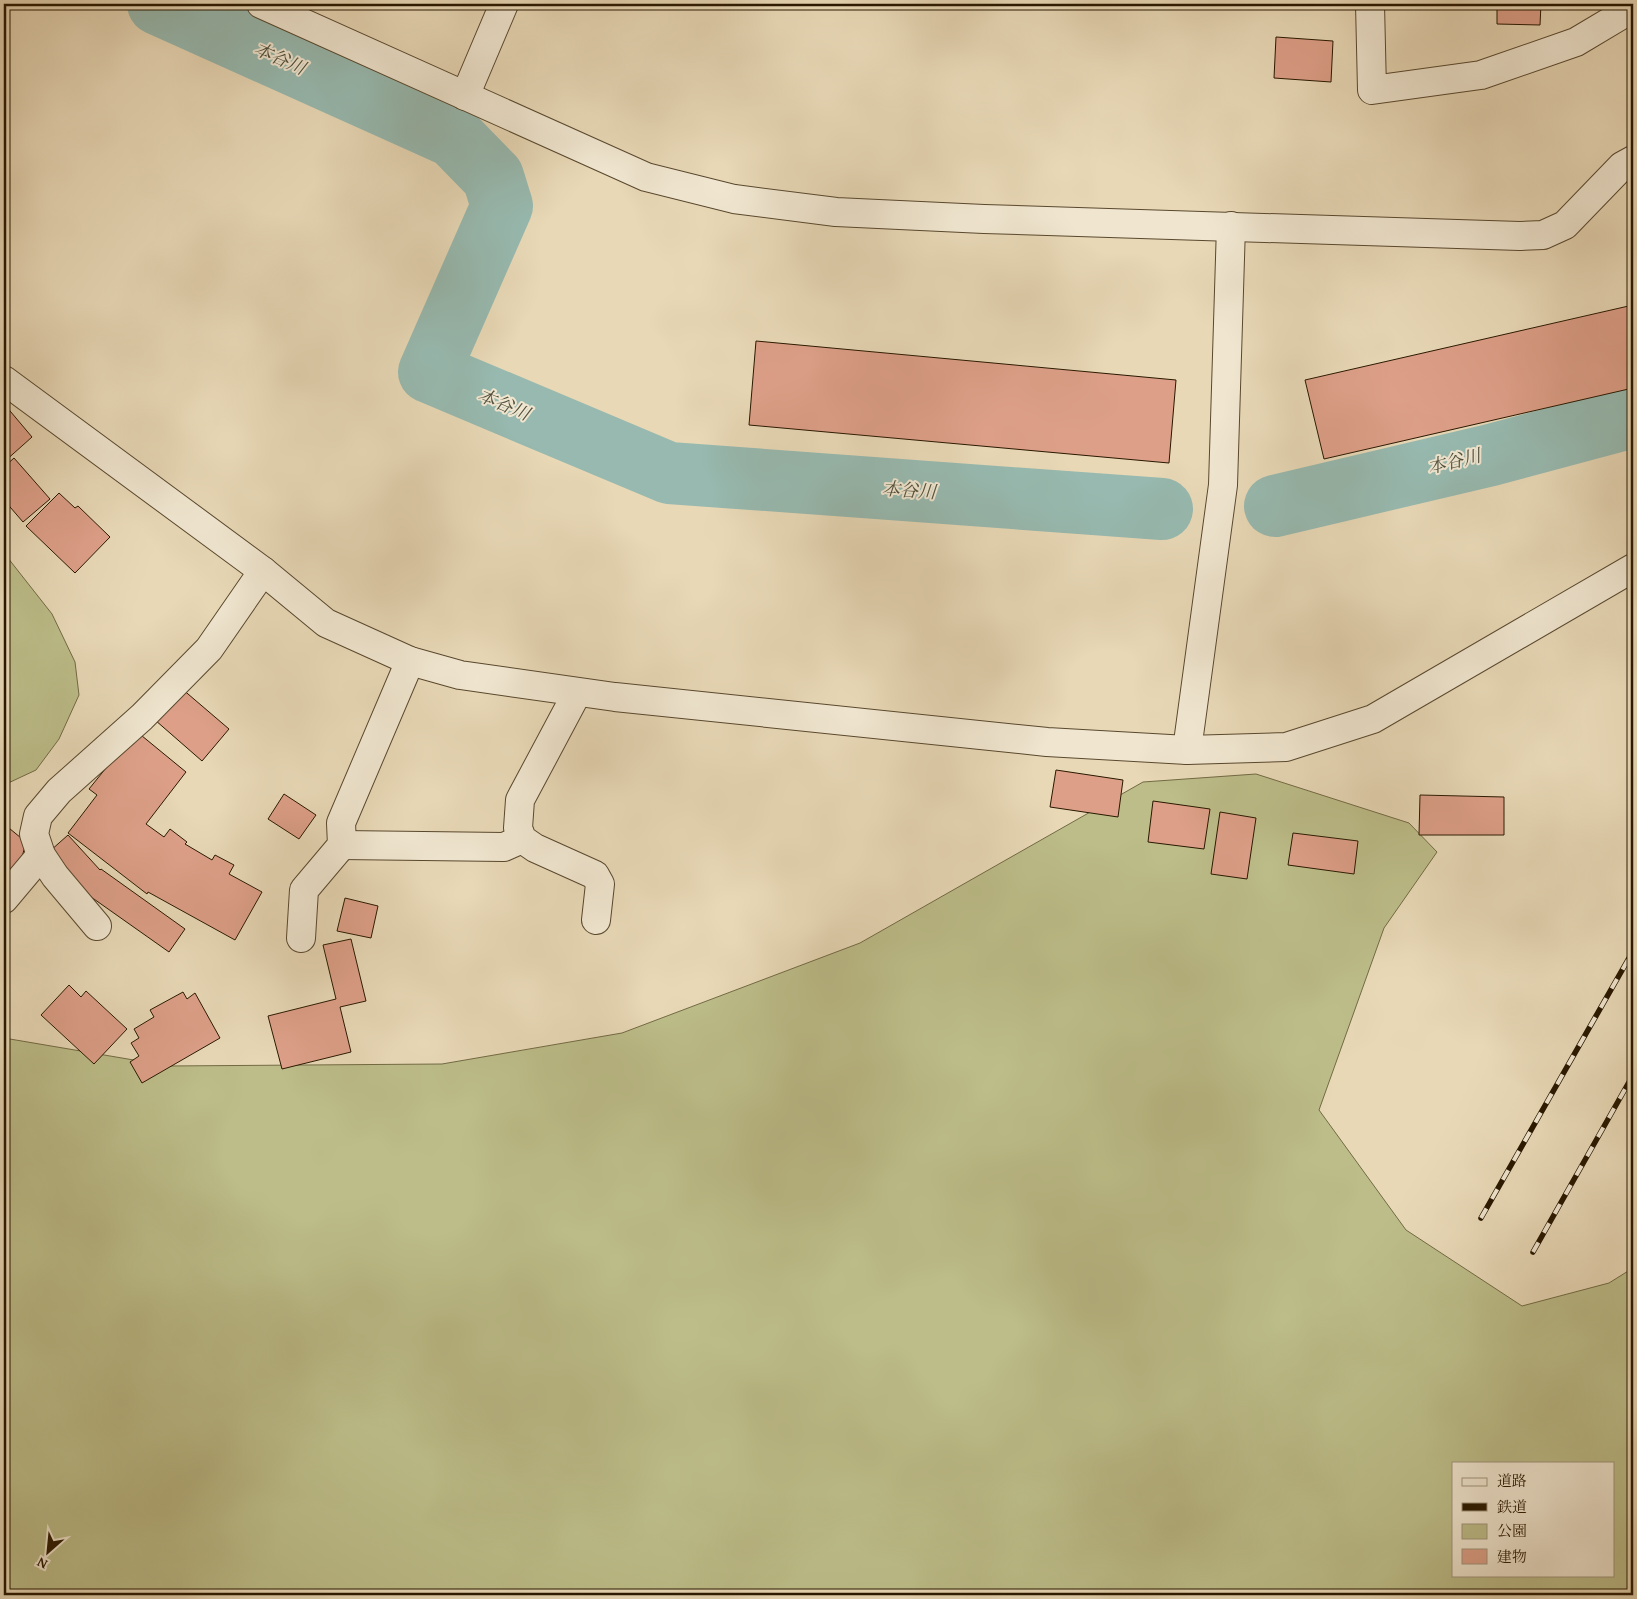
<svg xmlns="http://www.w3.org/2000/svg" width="1637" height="1599" viewBox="0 0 1637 1599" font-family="'Gentium Book Plus','Noto Serif JP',serif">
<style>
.green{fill:#bcbd89;stroke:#726a44;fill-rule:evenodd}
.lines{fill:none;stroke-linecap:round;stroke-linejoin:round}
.river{stroke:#97b9af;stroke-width:62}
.building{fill:#dd9f88;stroke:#291800}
.minor-casing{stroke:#59482e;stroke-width:30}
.minor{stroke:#f0e6d0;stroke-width:28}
.rail-casing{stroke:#291800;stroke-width:5.5}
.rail{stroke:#f0e6d0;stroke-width:4;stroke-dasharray:11;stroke-linecap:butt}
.labels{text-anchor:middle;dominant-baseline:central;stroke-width:4;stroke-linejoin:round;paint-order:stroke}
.water-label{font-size:18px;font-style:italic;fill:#50503d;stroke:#f0e6d0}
</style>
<rect width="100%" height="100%" fill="#e8d8b6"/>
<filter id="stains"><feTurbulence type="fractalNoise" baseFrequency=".004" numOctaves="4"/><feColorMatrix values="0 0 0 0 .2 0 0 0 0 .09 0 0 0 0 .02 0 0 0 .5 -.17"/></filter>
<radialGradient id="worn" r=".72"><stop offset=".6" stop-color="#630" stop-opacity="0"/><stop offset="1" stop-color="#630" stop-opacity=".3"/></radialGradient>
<g class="green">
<polygon points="4,553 52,614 75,662 79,695 59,739 36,770 4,785"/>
<path d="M 1256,774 L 1409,823 L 1437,852 L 1384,928 L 1319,1110 L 1406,1230 L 1522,1306 L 1609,1283 L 1633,1268 L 1633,1595 L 4,1595 L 4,1038 L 169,1066 L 442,1064 L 622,1033 L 860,943 L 1143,782 ZM 1453,1463 L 1613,1463 L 1613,1575 L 1453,1575 Z"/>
</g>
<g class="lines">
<g class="river">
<polyline points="158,4 454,137 493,177 502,206 429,372 669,473 1162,509"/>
<polyline points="1275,506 1491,455 1633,417"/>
</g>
</g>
<g class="building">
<polygon points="1497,4 1541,4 1540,25 1497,24"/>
<polygon points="1276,37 1333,41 1331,82 1274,78"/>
<polygon points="1633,305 1633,388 1324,459 1305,380"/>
<polygon points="756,341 1176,380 1169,463 749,425"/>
<polygon points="5,405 32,437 4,462 4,407"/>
<polygon points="14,458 50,499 23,522 4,500 4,467"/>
<polygon points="59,493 75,508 78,506 110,537 75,573 26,526"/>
<polygon points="181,688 229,729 202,761 155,720"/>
<polygon points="136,731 186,772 146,824 164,837 170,829 187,842 185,844 212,860 215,855 234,865 229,874 262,892 235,940 148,892 147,894 68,833 97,795 89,789"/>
<polygon points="1056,770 1123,780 1118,817 1050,807"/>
<polygon points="284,794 316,815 299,839 268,819"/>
<polygon points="1420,795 1504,797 1504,835 1419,835"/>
<polygon points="1153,801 1210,809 1204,849 1148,842"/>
<polygon points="1220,812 1256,818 1247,879 1211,874"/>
<polygon points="4,824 26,842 20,865 4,884"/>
<polygon points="1293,833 1358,841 1354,874 1288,865"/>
<polygon points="68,835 100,870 101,869 185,929 169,952 84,892 50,851"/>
<polygon points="345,898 378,906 371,938 337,931"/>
<polygon points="351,939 366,1001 340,1007 351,1052 282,1069 268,1016 336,999 323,945"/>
<polygon points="69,985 81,997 86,991 127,1029 94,1064 41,1015"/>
<polygon points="183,992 187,999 195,993 220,1038 142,1083 130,1062 139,1056 131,1043 139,1038 134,1029 154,1017 150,1010"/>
</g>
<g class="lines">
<defs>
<g id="minor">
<polyline points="261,4 646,177 734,199 836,212 984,219 1520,236 1543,235 1565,225 1622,166 1633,160"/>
<polyline points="1370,4 1372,90 1481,75 1576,42 1633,8"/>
<polyline points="465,96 504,4"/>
<polyline points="4,380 263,571 326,623 410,661 460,675 615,697 1047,742 1187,750 1286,747 1373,719 1633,568"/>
<polyline points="577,693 520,800 518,828 522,839 535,848 595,875 600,884 596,920"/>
<polyline points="1187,750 1223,485 1231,226"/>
<polyline points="342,845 504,847 522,839"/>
<polyline points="4,899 41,855"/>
<polyline points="97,926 55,876 41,855 34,834 38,816 59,791 142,717 209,649 263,571"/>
<polyline points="301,938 304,890 342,845 341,823 410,661"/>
</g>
</defs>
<use href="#minor" class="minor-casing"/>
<use href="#minor" class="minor"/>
<defs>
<g id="rail">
<polyline points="1481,1218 1633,951"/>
<polyline points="1533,1252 1633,1075"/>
</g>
</defs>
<use href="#rail" class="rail-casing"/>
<use href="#rail" class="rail"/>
</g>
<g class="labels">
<g class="water-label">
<text transform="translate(280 58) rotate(24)">本谷川</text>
<text transform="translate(504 404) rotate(23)">本谷川</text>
<text transform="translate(1454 461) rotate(-14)">本谷川</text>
<text transform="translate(909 490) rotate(4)">本谷川</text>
</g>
</g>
<rect width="1637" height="1599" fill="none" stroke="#e8d8b6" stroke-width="20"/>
<rect x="5" y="5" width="1627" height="1589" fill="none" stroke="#291800" stroke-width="2.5"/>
<rect x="10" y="10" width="1617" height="1579" fill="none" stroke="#291800"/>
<rect x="1452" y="1462" width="162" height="115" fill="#f0e6d0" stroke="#a0947d"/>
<rect x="1462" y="1478" width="25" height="8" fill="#f0e6d0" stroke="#a0947d"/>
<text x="1497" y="1486" font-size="15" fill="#291800">道路</text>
<rect x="1462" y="1503" width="25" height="8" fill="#291800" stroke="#a0947d"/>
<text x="1497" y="1512" font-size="15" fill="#291800">鉄道</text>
<rect x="1462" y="1524" width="25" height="15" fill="#bcbd89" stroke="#a0947d"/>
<text x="1497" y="1536" font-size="15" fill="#291800">公園</text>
<rect x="1462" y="1549" width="25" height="15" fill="#dd9f88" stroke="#a0947d"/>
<text x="1497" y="1562" font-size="15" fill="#291800">建物</text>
<g transform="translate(48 1552) rotate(207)" stroke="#f0e6d0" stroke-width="4" paint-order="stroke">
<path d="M0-4L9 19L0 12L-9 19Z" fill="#291800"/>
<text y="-8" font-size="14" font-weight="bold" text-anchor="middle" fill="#291800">N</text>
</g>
<rect width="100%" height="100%" filter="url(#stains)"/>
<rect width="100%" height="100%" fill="url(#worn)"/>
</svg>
